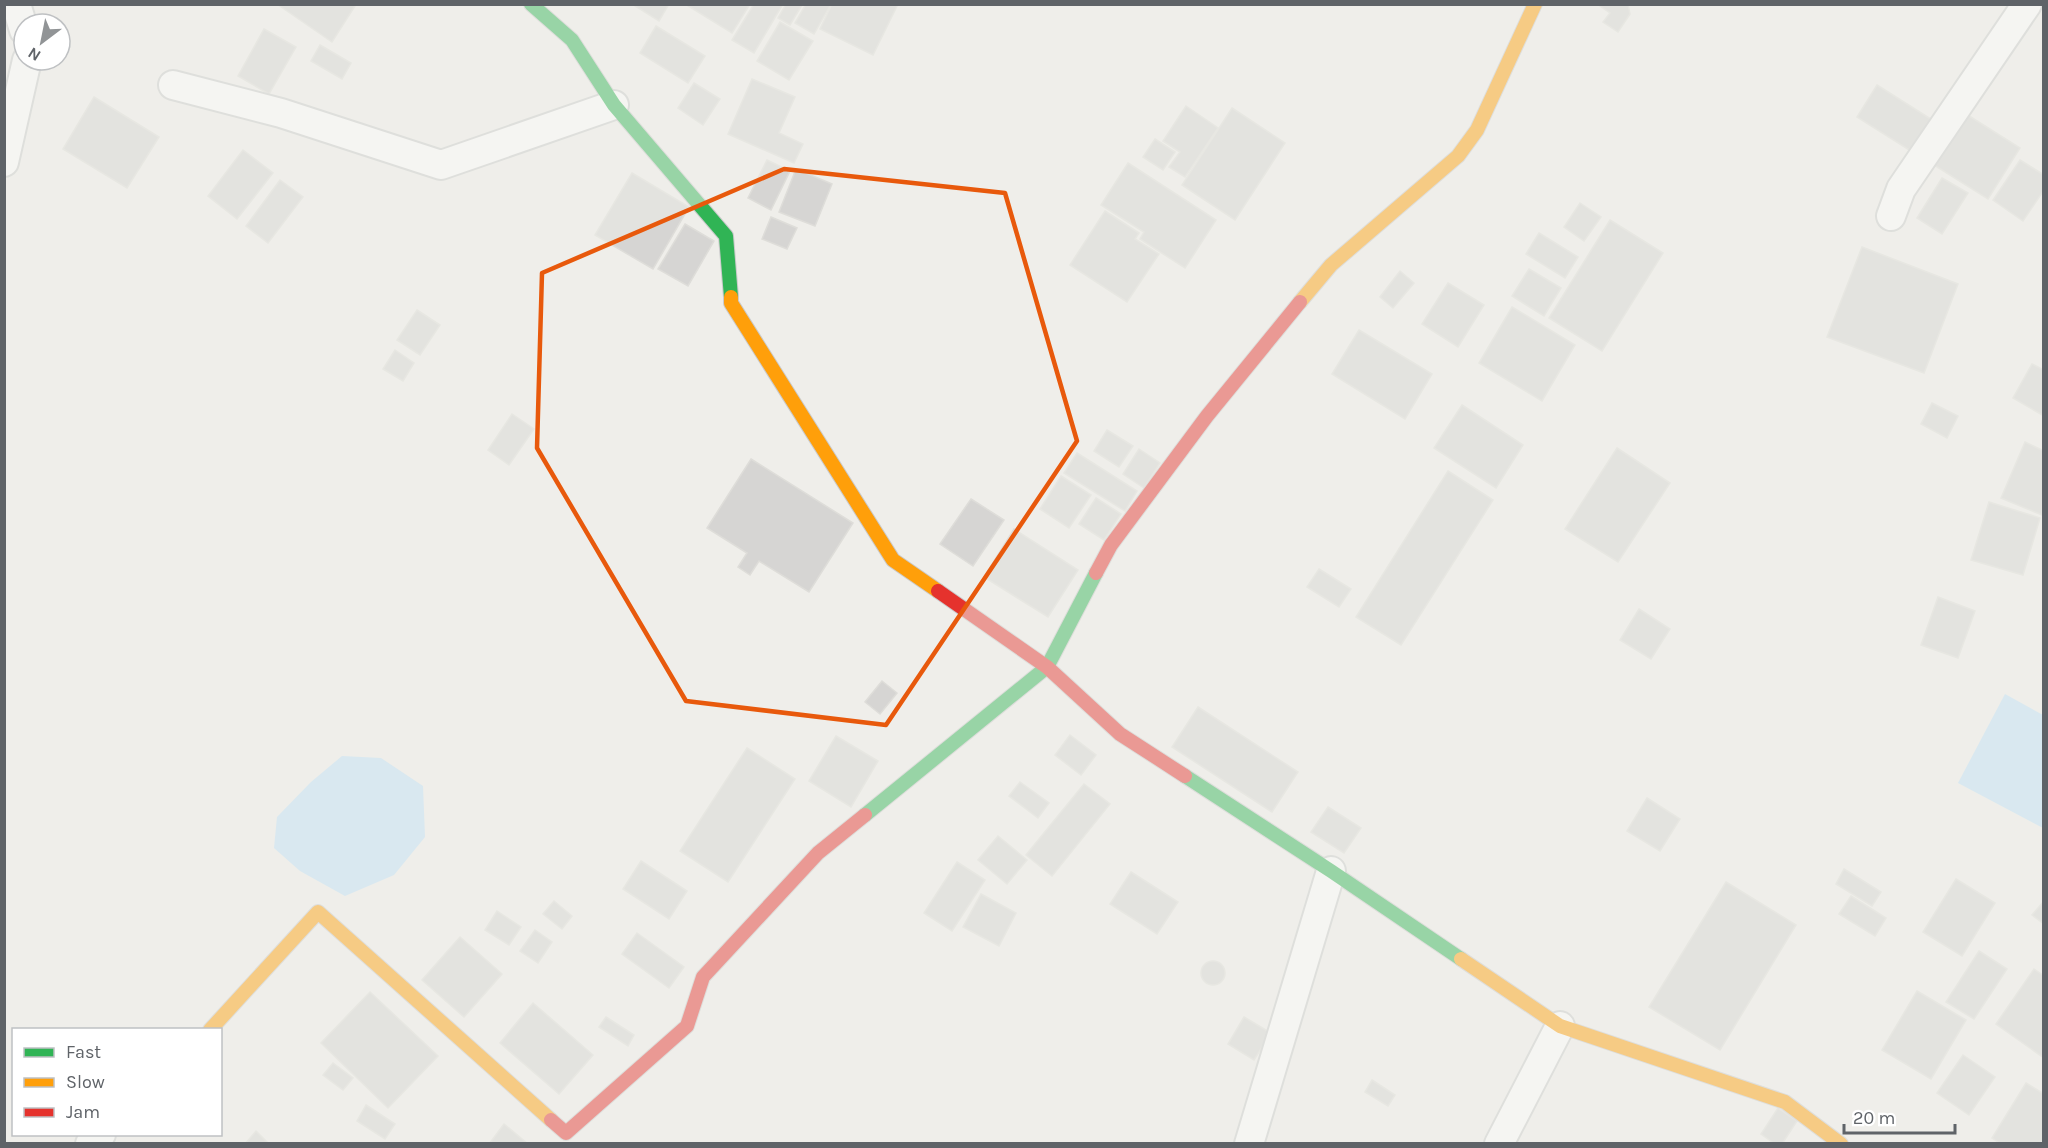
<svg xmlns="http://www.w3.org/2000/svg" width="2048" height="1148" viewBox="0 0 2048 1148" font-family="Karla,sans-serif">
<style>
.water{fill:#bfe0f9}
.building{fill:#d6d5d3;stroke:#deddd9;stroke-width:1.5}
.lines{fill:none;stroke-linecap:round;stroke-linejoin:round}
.street-casing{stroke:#cbcccc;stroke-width:32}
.fast-casing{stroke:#cacacb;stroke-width:16}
.slow-casing{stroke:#cacacb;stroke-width:16}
.jam-casing{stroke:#cacacb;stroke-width:16}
.street{stroke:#fdfcfc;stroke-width:28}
.fast{stroke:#30b455;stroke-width:14}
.slow{stroke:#ff9f0a;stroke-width:14}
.jam{stroke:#e5322d;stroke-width:14}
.marked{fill:none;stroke:#e8590c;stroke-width:4.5;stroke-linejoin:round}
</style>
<rect width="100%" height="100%" fill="#efeeea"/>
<g class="water">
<polygon points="2005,694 2043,715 2043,828 1958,783"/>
<polygon points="342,756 381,758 423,786 425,837 394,875 345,896 300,871 274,848 277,817 311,782"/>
</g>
<g class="building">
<polygon points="277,4 352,4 355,6 332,42"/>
<polygon points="632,4 669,4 659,21"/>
<polygon points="685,4 750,4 732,33"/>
<polygon points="754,4 783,4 754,53 732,40"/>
<polygon points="786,4 802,5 790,25 778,18"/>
<polygon points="806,4 831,4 814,34 795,23"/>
<polygon points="832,4 898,4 873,55 820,29"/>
<polygon points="1601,4 1628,4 1630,14 1618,32 1603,22 1610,13 1600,6"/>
<polygon points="780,22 813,41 789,80 757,61"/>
<polygon points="656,26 705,56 688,83 640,53"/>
<polygon points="264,29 296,47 269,94 238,76"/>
<polygon points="320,45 351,63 342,79 311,61"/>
<polygon points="752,79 795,97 779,133 803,144 794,163 728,134"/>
<polygon points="694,83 720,99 703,125 678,108"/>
<polygon points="1877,85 1934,121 1914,153 1857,117"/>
<polygon points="94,97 159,137 127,188 63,149"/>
<polygon points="1186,106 1218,128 1185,177 1169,167 1180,152 1163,141"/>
<polygon points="1232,108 1285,143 1235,220 1182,185"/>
<polygon points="1966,114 2020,148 1988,199 1934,165"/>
<polygon points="1155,139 1175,152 1163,170 1143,157"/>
<polygon points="243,150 273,173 237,219 208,196"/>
<polygon points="767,160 790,171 771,210 748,198"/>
<polygon points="2020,160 2044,175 2044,190 2023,221 1993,200"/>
<polygon points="1128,163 1216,220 1185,268 1140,239 1144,232 1101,205"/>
<polygon points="796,169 832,184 815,226 779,212"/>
<polygon points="632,173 689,207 653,269 595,235"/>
<polygon points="1942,178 1968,193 1942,234 1917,218"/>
<polygon points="280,180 303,197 268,243 246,226"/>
<polygon points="1580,203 1601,217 1584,241 1564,227"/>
<polygon points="1105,211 1139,233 1135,239 1159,254 1127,302 1070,265"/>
<polygon points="771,217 797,228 787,249 762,239"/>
<polygon points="1610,220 1663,253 1602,351 1549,318"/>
<polygon points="685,224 714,241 688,286 658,269"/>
<polygon points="1539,233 1578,257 1565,278 1526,254"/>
<polygon points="1862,247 1958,284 1924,373 1827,337"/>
<polygon points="1529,269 1561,288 1544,316 1512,296"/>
<polygon points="1400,271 1414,283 1393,308 1380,297"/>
<polygon points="1448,283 1484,305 1458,347 1422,324"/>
<polygon points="1512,307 1575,345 1542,401 1479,363"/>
<polygon points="417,310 440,325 420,355 397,340"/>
<polygon points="1359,330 1432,374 1405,419 1332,374"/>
<polygon points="395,350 414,363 403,381 383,369"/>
<polygon points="2032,364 2044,370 2044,416 2013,398"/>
<polygon points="1932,403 1958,416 1947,438 1921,424"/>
<polygon points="1462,405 1523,445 1496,488 1434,448"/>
<polygon points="512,414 534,429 509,465 488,450"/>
<polygon points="1107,430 1133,446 1119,467 1094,451"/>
<polygon points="2025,442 2044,451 2042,515 2001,498"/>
<polygon points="1617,448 1670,483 1618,562 1565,529"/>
<polygon points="1139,449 1160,463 1144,488 1123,474"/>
<polygon points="1077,453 1137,491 1125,511 1064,473"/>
<polygon points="751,459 853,523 809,592 759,561 750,575 738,567 747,553 707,528"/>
<polygon points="1448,471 1493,500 1401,645 1356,617"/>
<polygon points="1061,476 1091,495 1069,528 1040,509"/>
<polygon points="1096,498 1121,514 1104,540 1079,524"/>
<polygon points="971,499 1004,520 973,566 940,544"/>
<polygon points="1989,502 2040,518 2023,575 1971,560"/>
<polygon points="1014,529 1078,570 1048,617 984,577"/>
<polygon points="1319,569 1351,589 1339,607 1307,587"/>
<polygon points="1938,597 1975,611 1958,658 1921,645"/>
<polygon points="1639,609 1670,629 1651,659 1620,640"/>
<polygon points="882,681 897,693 880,714 865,702"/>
<polygon points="1198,707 1298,772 1272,812 1172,747"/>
<polygon points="1070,735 1096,755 1081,775 1055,755"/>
<polygon points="836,736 878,761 851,807 809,781"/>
<polygon points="747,748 795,779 728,882 680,851"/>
<polygon points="1020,782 1049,803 1038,818 1009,796"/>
<polygon points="1084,784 1110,804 1052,876 1026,855"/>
<polygon points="1647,798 1680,819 1660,851 1627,831"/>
<polygon points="1328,807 1361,828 1344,853 1311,832"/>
<polygon points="998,836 1027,860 1007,884 978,860"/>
<polygon points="641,861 687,891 669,919 623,889"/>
<polygon points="957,862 985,880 952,931 924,913"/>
<polygon points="1844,869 1881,892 1872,906 1836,884"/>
<polygon points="1131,872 1178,902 1157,934 1110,904"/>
<polygon points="1956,879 1995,903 1962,956 1923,932"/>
<polygon points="1726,882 1796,925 1720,1050 1649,1007"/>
<polygon points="981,894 1016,913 999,946 963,927"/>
<polygon points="1851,896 1886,918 1875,936 1839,914"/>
<polygon points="554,901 572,916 562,929 543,914"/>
<polygon points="2044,901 2044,924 2032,915"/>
<polygon points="497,911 521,927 509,945 485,930"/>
<polygon points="535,930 552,942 538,963 520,951"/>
<polygon points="637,933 684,967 669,988 622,954"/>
<polygon points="460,937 502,974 464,1017 422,980"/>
<polygon points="1979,951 2007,969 1974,1019 1946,1002"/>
<circle cx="1213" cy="973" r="12"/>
<polygon points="2034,969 2044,976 2044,1058 1996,1024"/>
<polygon points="1917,991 1966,1020 1931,1079 1882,1050"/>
<polygon points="370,992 438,1056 388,1108 321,1043"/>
<polygon points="533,1003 593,1055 559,1094 500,1043"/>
<polygon points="606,1017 634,1035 628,1046 599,1027"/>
<polygon points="1244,1017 1271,1033 1254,1060 1228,1044"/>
<polygon points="1963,1055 1995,1077 1969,1115 1937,1093"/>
<polygon points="333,1063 353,1078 343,1090 323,1075"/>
<polygon points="1372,1080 1395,1095 1388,1106 1365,1092"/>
<polygon points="2026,1083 2044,1094 2044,1144 2001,1144 1992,1138"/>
<polygon points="366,1105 395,1124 385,1139 357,1121"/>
<polygon points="1778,1108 1797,1121 1782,1144 1775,1144 1761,1134"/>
<polygon points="504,1124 528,1144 489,1144"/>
<polygon points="256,1131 269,1144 245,1144"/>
</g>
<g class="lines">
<defs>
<g id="street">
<polyline points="16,4 24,30"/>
<polyline points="173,85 281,113 441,165 614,105"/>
<polyline points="4,162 27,60"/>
<polyline points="1891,216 1901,189 2027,4"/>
<polyline points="90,1144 101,1134"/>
<polyline points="1249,1144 1331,871"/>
<polyline points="1499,1144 1560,1026"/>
</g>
<g id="fast">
<polyline points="531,4 572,40 614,105 726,236 731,297"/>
<polyline points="1185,776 1331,871 1461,959"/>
<polyline points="865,815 1047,667 1096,573"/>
</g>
<g id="slow">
<polyline points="731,297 731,303 893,560 938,591"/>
<polyline points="1300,302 1331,265 1458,156 1477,130 1535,4"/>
<polyline points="1461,959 1560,1026 1785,1102 1841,1144"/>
<polyline points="210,1030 318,912 551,1120"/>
</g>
<g id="jam">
<polyline points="1096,573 1111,545 1207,416 1300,302"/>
<polyline points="938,591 1047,667 1120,734 1185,776"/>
<polyline points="551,1120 566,1133 687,1026 703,977 818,853 865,815"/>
</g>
</defs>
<use href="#street" class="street-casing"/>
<use href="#fast" class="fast-casing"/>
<use href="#slow" class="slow-casing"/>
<use href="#jam" class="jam-casing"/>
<use href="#street" class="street"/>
<use href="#fast" class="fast"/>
<use href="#slow" class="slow"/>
<use href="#jam" class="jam"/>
</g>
<path d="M0 0H2048V1148H0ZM 784,169 L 1005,193 L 1077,441 L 886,725 L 686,701 L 537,448 L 542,273 Z" fill="#efeeea" fill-opacity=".55" fill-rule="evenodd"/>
<path class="marked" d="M 784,169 L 1005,193 L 1077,441 L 886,725 L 686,701 L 537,448 L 542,273 Z"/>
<rect width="2048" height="1148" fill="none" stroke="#5f6368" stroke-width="12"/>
<rect x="12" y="1028" width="210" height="108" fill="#ffffff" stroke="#bfc1c3" stroke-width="1.5"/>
<rect x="24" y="1048" width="30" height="9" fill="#30b455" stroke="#bfc1c3" stroke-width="1.5"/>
<text x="66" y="1058" font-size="18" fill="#5f6368">Fast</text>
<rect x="24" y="1078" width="30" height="9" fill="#ff9f0a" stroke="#bfc1c3" stroke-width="1.5"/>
<text x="66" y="1088" font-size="18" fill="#5f6368">Slow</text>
<rect x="24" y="1108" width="30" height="9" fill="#e5322d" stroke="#bfc1c3" stroke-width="1.5"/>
<text x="66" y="1118" font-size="18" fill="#5f6368">Jam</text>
<g transform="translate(42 42) rotate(212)"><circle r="28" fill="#ffffff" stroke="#bfc1c3" stroke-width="1.5"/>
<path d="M0-4.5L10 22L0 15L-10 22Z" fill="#919496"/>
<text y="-9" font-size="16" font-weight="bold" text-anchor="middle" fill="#5f6368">N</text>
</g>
<path d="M1844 1124v9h111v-9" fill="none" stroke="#5f6368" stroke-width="3"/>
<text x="1853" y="1124" font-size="18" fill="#5f6368" stroke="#ffffff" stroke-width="4.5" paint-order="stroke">20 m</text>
</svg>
